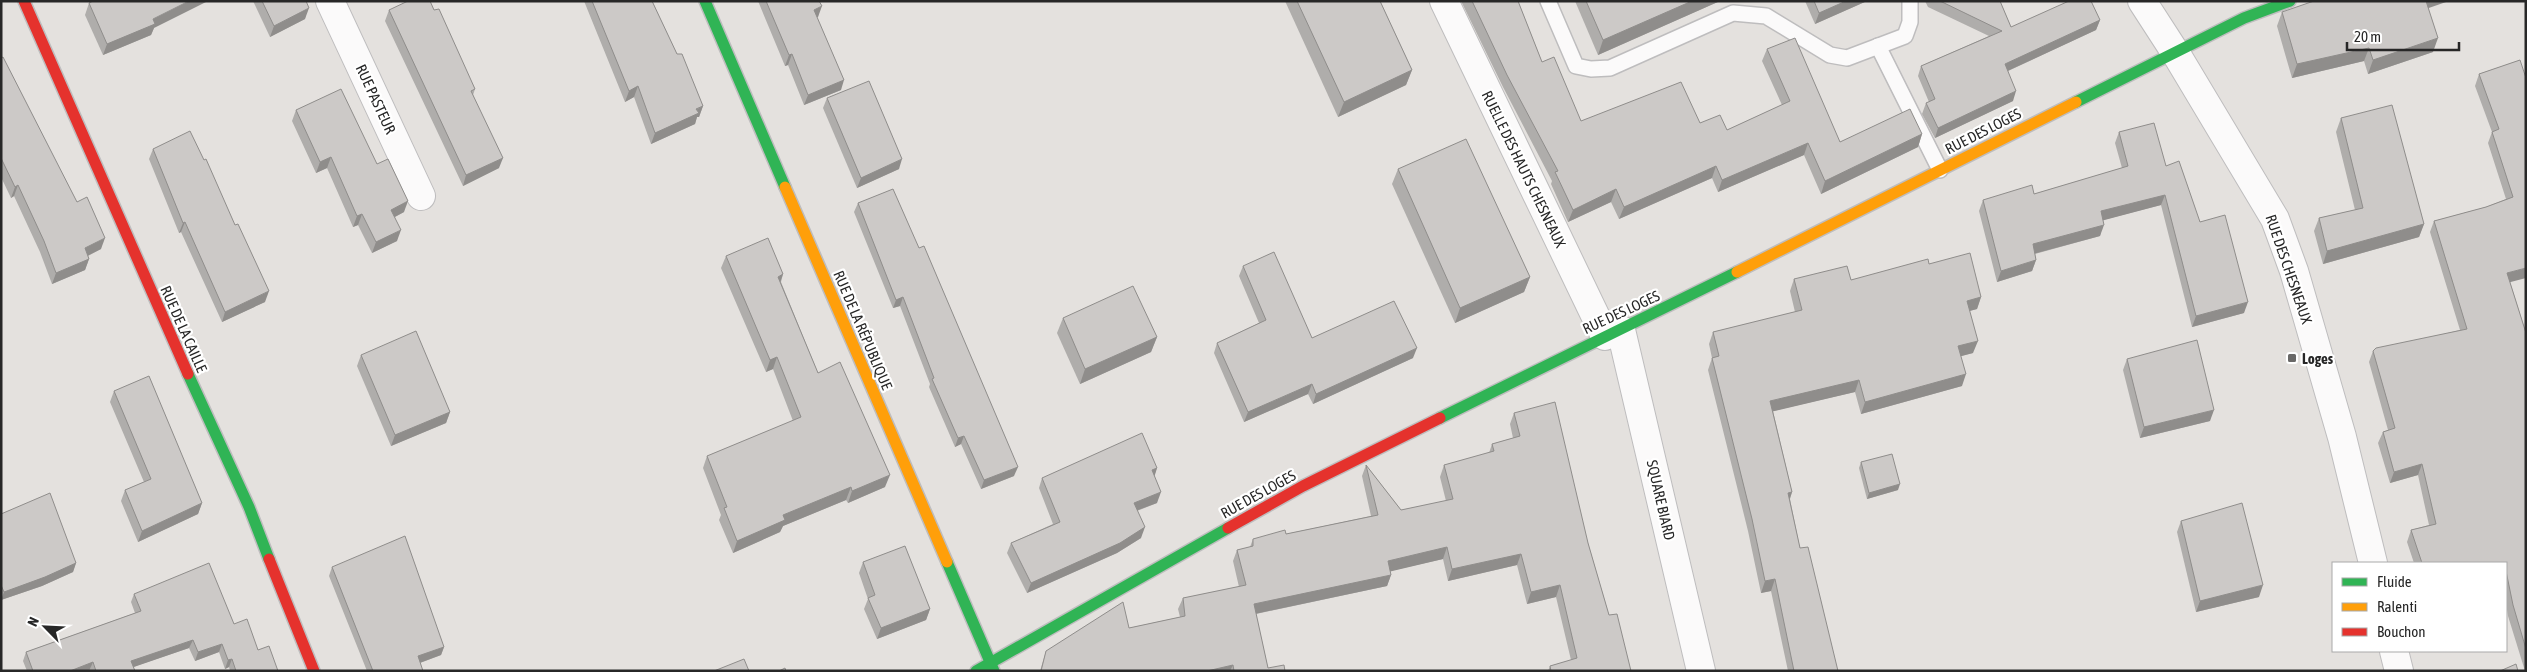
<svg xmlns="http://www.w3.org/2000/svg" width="2527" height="672" viewBox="0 0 2527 672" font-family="'Asap Condensed',sans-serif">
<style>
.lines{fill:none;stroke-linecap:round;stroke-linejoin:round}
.lane-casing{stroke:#bebdbe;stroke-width:18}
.street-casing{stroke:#bebdbe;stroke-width:30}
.fast-casing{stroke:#bebdbe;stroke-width:14}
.slow-casing{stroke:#bebdbe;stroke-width:14}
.jam-casing{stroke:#bebdbe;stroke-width:14}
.lane{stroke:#fbfafa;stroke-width:15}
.street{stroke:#fbfafa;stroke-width:28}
.fast{stroke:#30b455;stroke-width:11}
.slow{stroke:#ff9f0a;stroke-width:11}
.jam{stroke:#e5322d;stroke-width:11}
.wall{fill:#afadab}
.shaded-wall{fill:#8f8d8b}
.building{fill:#ccc9c7;stroke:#8f8d8b}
.poi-dot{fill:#696867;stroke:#fff;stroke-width:2}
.labels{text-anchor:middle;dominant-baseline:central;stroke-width:4.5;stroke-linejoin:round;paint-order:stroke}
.street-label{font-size:15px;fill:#272727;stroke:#fff}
.poi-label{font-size:15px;font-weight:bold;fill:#272727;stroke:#fff;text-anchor:start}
</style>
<rect width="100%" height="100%" fill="#e4e1de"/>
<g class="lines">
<defs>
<g id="lane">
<polyline points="1548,1 1576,66 1591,69 1610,68 1733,13 1766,16 1830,55 1847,58 1905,36 1910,22 1910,1"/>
<polyline points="1878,46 1940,170"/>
</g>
<g id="street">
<polyline points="330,1 421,196"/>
<polyline points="1444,1 1605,336"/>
<polyline points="2142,1 2175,52 2275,219 2294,271 2342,437 2373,563"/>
<polyline points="1621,330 1701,671"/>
<polyline points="2394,651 2399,671"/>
</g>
<g id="fast">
<polyline points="705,1 785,187"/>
<polyline points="2076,102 2244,18 2290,1"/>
<polyline points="188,374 249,507 269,559"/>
<polyline points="1440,418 1737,272"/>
<polyline points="947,562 994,671"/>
<polyline points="976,671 1228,528"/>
</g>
<g id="slow">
<polyline points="785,187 947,562"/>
<polyline points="1737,272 2076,102"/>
</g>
<g id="jam">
<polyline points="24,1 188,374"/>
<polyline points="1228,528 1303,486 1440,418"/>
<polyline points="269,559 314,671"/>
</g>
</defs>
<use href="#lane" class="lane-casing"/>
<use href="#street" class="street-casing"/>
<use href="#fast" class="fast-casing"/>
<use href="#slow" class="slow-casing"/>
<use href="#jam" class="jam-casing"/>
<use href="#lane" class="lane"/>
<use href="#street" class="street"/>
<use href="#fast" class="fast"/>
<use href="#slow" class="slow"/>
<use href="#jam" class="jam"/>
</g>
<g class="wall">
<polygon points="253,1 306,1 305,19 270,37"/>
<polygon points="584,1 652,1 673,46 703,106 699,117 697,117 695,124 651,144 634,97 625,102"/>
<polygon points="758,1 819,1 818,17 817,17 841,90 804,105 788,65 785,66"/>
<polygon points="1285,1 1380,1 1412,70 1406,85 1338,117"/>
<polygon points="1461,1 1518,1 1542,62 1581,121 1700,123 1727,130 1782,105 1762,61 1767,49 1840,142 1922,134 1918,147 1821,194 1804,155 1718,192 1712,178 1619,219 1611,202 1568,222 1551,184 1552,181 1503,87"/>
<polygon points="1575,1 1720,1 1598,55"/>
<polygon points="1805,1 1867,1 1815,24"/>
<polygon points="1925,1 2000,1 2011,27 2100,20 2096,30 2008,71 2013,101 1935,138 1922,114 1926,103 1929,102 1918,76 1921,66 1989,36 1928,7"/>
<polygon points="89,3 154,28 151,35 103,55 85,15"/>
<polygon points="2428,8 2433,52 2368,74 2364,61 2292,78 2277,26 2282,12"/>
<polygon points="389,10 434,10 475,89 473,95 499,168 463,186 385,21"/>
<polygon points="1,58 101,249 88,256 89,259 85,270 52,284 40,252 14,196 11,198 1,177"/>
<polygon points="2520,60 2510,282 2526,333 2526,671 2525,671 2508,616 2506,603 2506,563 2414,563 2407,542 2411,530 2429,525 2418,475 2390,483 2378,443 2383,432 2388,430 2369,362 2373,351 2460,330 2430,232 2434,221 2486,207 2506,199 2488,143 2492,132 2475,86 2479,74"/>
<polygon points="827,98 899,169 857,188 823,108"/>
<polygon points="296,110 377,164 404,212 395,217 397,241 372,253 358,225 353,227 327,168 316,173 292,121"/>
<polygon points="2341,118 2424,224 2419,237 2323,264 2314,231 2319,218 2355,210 2336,132"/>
<polygon points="2119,132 2166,166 2200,222 2244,313 2192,327 2161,205 2103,220 2100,236 2035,254 2036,260 2032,271 1997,282 1979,211 1983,200 2034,194 2122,168 2115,143"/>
<polygon points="153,149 235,225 265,302 222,322 181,232 179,233 149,159"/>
<polygon points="1398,169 1530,277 1524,292 1455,323 1392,184"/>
<polygon points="858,203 1014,476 981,489 961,444 955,447 929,387 930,384 900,306 893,308 854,212"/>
<polygon points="726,256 783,274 781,282 818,373 885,487 848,503 846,500 783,526 780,532 733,553 719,520 721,515 703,468 707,456 793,421 773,369 766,372 721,268"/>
<polygon points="1929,264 1981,297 1977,309 1969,311 1973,353 1961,356 1962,386 1861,414 1855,392 1773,411 1792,492 1790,499 1800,548 1838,671 1788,671 1771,591 1761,593 1748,531 1708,370 1712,358 1709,344 1713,332 1795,312 1790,291 1794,279 1851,280"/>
<polygon points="1243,266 1312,338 1413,358 1313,404 1308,394 1244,422 1214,353 1217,343 1259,323 1239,276"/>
<polygon points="1063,318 1157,337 1151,352 1080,384 1057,333"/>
<polygon points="361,355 450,412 446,423 391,446 357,366"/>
<polygon points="2127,359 2210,421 2140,438 2123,370"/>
<polygon points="114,391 202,503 198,514 138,542 121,501 125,490 144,482 110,402"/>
<polygon points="1514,413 1588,543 1609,615 1631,671 1548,671 1550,666 1571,660 1556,597 1527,604 1517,565 1448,581 1443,559 1390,571 1391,575 1387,586 1256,614 1268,668 1285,671 1040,671 1046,651 1129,628 1180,617 1178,609 1183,598 1239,587 1233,561 1237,550 1250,547 1253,539 1286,534 1371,516 1362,476 1366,465 1401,510 1446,501 1440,477 1444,465 1489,453 1492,444 1513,438 1510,424"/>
<polygon points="1861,462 1898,490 1867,499 1859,468"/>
<polygon points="1157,468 1154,476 1157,503 1137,511 1141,538 1117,553 1027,593 1007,553 1011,543 1053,524 1039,488 1042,478"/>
<polygon points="1,514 76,563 73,572 42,586 1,600"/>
<polygon points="2181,521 2259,597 2196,612 2177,532"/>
<polygon points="863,562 930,609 926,620 877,639 864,609 868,599 859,573"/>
<polygon points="332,567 444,647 441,655 420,663 423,671 367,671 329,576"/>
<polygon points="134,594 234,624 278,671 230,671 229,667 225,669 219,652 195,661 189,648 133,667 135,671 27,671 23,661 26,652 135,613 131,602"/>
</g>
<g class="shaded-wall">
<polygon points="189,1 208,1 154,28 151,35 103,55 107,44 153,19"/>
<polygon points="1692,1 1720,1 1598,55 1603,40"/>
<polygon points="1846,1 1867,1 1815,24 1819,13"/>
<polygon points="2424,1 2449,1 2420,11"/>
<polygon points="822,6 818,17 810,20 814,10"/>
<polygon points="309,8 305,19 270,37 274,26"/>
<polygon points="2100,20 2096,30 2001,74 2005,64"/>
<polygon points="2438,38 2433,52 2368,74 2373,60"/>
<polygon points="2369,48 2364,61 2292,78 2297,64"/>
<polygon points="792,54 788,65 785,66 789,55"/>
<polygon points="1412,70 1406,85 1338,117 1344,102"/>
<polygon points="844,80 841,90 804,105 808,95"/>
<polygon points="638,86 634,97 625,102 629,91"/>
<polygon points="2016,91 2013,101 1935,138 1938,128"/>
<polygon points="703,106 699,117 697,117 695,124 651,144 655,133"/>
<polygon points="1922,134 1918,147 1821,194 1825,181"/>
<polygon points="1808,143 1804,155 1718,192 1722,180"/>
<polygon points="331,157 327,168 316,173 320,162"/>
<polygon points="503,158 499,168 463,186 466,175"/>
<polygon points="902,159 899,169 857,188 861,178"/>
<polygon points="1716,166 1712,178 1619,219 1624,207"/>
<polygon points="18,185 14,196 11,198 15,187"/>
<polygon points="1616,189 1611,202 1568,222 1573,210"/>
<polygon points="2165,195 2161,205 2097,222 2101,211"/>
<polygon points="408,201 404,212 387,221 391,210"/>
<polygon points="362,214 358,225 353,227 357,216"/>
<polygon points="185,222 181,232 179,233 183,223"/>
<polygon points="2424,224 2419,237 2323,264 2327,251"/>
<polygon points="2104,225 2100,236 2029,255 2033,244"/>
<polygon points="401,230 397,241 372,253 376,242"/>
<polygon points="105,238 101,249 81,259 85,248"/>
<polygon points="89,259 85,270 52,284 56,273"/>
<polygon points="2036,260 2032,271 1997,282 2001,271"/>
<polygon points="2526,268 2526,278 2503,284 2507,273"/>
<polygon points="783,274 779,286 778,277"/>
<polygon points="1530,277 1524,292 1455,323 1460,308"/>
<polygon points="269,291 265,302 222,322 225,312"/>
<polygon points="903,297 900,306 893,308 896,300"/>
<polygon points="1981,297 1977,309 1962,313 1967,301"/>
<polygon points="2248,302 2244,313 2192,327 2196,316"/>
<polygon points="1157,337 1151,352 1080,384 1085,369"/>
<polygon points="1978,341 1973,353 1954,358 1958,346"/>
<polygon points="1417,348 1413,358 1313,404 1316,394"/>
<polygon points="777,357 773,369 766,372 770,360"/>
<polygon points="1966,374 1962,386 1861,414 1865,402"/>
<polygon points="1859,380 1855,392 1766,413 1770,401"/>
<polygon points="1312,384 1308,394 1244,422 1248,412"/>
<polygon points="2214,410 2210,421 2140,438 2144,427"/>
<polygon points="450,412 446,423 391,446 395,435"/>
<polygon points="964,436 961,444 955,447 958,438"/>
<polygon points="2422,464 2418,475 2390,483 2394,472"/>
<polygon points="1018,467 1014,476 981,489 984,480"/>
<polygon points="1157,468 1154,478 1152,470"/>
<polygon points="890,475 885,487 848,503 852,491"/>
<polygon points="1900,484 1898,490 1867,499 1869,493"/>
<polygon points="851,487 846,500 783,526 780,532 733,553 737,541 783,515"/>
<polygon points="1161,492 1157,503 1130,513 1134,503"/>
<polygon points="1792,492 1788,504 1788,493"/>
<polygon points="202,503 198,514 138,542 142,531"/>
<polygon points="1145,527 1141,538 1117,553 1027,593 1031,583"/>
<polygon points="1447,547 1443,559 1384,573 1388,561"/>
<polygon points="1521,554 1517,565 1448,581 1452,569"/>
<polygon points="76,563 73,572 42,586 1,600 4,592"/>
<polygon points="1391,575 1387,586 1250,615 1254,604"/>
<polygon points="1775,579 1771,591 1761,593 1765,581"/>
<polygon points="1560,585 1556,597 1527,604 1531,592"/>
<polygon points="2263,585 2259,597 2196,612 2200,601"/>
<polygon points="930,609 926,620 877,639 881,628"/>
<polygon points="193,640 189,648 128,669 131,661"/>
<polygon points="222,644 219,652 195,661 198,652"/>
<polygon points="444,647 441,655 414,665 418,656"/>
<polygon points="232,659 229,667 225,669 228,660"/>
<polygon points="93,662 89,671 70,671"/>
<polygon points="1233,665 1230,671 1207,671"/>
</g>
<g class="building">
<polygon points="93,1 189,1 153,19 155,24 107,44 89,3"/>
<polygon points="262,1 306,1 309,8 274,26"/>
<polygon points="408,1 430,1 434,10 439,9 475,89 471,91 503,158 466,175 389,10"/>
<polygon points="592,1 652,1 677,54 682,54 703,106 696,109 699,113 655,133 638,86 629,91"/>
<polygon points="766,1 819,1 822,6 814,10 844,80 808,95 792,54 789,55"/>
<polygon points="1297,1 1380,1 1412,70 1344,102"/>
<polygon points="1472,1 1518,1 1542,62 1554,57 1581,121 1681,82 1700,123 1720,115 1727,130 1790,101 1767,49 1795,38 1840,142 1910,109 1922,134 1825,181 1808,143 1722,180 1716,166 1624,207 1616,189 1573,210 1555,172 1558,171 1507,75"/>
<polygon points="1586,1 1692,1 1603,40"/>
<polygon points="1814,1 1846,1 1819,13"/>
<polygon points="1940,1 2000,1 2011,27 2069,1 2091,1 2100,20 2005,64 2016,91 1938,128 1926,103 1935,99 1921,66 2002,31"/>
<polygon points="2314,1 2426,1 2438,38 2373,60 2369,48 2297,64 2282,12"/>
<polygon points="3,57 77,202 87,197 105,238 85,248 89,259 56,273 44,241 18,185 15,187 1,158 1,58"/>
<polygon points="2520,60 2526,78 2526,268 2507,273 2526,333 2526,649 2513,605 2506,571 2506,563 2422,563 2411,530 2436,524 2422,464 2394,472 2383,432 2395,428 2373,351 2376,348 2467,329 2434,221 2486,207 2513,197 2492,132 2499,129 2479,74"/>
<polygon points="869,81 902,159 861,178 827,98"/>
<polygon points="341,89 377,164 388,159 408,201 391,210 401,230 376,242 362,214 357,216 331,157 320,162 296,110"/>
<polygon points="2392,105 2424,224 2327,251 2319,218 2363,208 2341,118"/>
<polygon points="2154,123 2166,166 2179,161 2200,222 2225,215 2248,302 2196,316 2165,195 2101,211 2104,225 2033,244 2036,260 2001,271 1983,200 2032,185 2034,194 2128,166 2119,132"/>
<polygon points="190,131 204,160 206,159 235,225 238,224 269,291 225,312 185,222 183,223 153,149"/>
<polygon points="1466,139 1530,277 1460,308 1398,169"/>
<polygon points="893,189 919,248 924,246 1018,467 984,480 964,436 958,438 932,379 934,378 903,297 896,300 858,203"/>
<polygon points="768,238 783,274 778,277 818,373 840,362 890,475 852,491 851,487 783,515 785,520 737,541 724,508 727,507 707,456 801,417 777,357 770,360 726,256"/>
<polygon points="1274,252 1312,338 1394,301 1417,348 1316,394 1312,384 1248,412 1217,343 1266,320 1243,266"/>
<polygon points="1970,253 1981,297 1967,301 1978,341 1958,346 1966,374 1865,402 1859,380 1770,401 1792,492 1788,493 1800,548 1808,547 1838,671 1794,671 1775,579 1765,581 1752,519 1712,358 1719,356 1713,332 1802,310 1794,279 1847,266 1851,280 1928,259 1929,264"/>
<polygon points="1133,286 1157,337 1085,369 1063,318"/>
<polygon points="416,331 450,412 395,435 361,355"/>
<polygon points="2197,340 2214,410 2144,427 2127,359"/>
<polygon points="149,376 202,503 142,531 125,490 151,479 114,391"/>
<polygon points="1555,402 1588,543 1609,615 1617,614 1631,671 1551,671 1550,666 1577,658 1560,585 1531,592 1521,554 1452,569 1447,547 1388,561 1391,575 1254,604 1268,668 1284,665 1285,671 1234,671 1233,665 1207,671 1041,671 1046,651 1123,602 1129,628 1185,616 1183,598 1246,585 1237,550 1253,546 1253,539 1285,530 1286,534 1378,515 1366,465 1401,510 1453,499 1444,465 1494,451 1492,444 1520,436 1514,413"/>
<polygon points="1142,433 1157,468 1152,470 1161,492 1134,503 1145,527 1120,543 1031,583 1011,543 1060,522 1042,478"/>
<polygon points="1892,454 1900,484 1869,493 1861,462"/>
<polygon points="50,493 76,563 45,577 4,592 1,585 1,514"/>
<polygon points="2242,503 2263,585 2200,601 2181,521"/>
<polygon points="405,536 444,647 418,656 423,671 373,671 332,567"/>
<polygon points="905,546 930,609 881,628 868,598 875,595 863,562"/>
<polygon points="209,563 234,624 247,619 258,650 269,646 278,671 236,671 232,659 228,660 222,644 198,652 193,640 131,661 135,671 96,671 93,662 70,671 33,671 26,652 141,611 134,594"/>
<polygon points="744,659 749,671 714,671"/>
<polygon points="2516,664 2518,671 2500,671"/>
<polygon points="785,668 786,671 779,671"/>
</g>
<rect class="poi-dot" x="2287" y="353" width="10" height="10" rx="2.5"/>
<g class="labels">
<g class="street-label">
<text transform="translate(376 99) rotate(65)">RUE PASTEUR</text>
<text transform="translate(1983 131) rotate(-27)">RUE DES LOGES</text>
<text transform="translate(1524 169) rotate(64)">RUELLE DES HAUTS CHESNEAUX</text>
<text transform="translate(2289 269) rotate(71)">RUE DES CHESNEAUX</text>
<text transform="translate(1621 312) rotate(-25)">RUE DES LOGES</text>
<text transform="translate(184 329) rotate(66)">RUE DE LA CAILLE</text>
<text transform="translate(863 330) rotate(67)">RUE DE LA RÉPUBLIQUE</text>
<text transform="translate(1258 494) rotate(-29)">RUE DES LOGES</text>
<text transform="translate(1661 500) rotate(77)">SQUARE BIARD</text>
</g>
<g class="poi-label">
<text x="2302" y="358">Loges</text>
</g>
</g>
<rect width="2527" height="672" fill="none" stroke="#272727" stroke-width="5"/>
<rect x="2332" y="562" width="175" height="90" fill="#ffffff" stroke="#a9a9a9"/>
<rect x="2342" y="578" width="25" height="8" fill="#30b455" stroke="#a9a9a9"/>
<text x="2377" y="587" font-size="15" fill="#272727">Fluide</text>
<rect x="2342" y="603" width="25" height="8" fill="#ff9f0a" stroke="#a9a9a9"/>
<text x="2377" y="612" font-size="15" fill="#272727">Ralenti</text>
<rect x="2342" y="628" width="25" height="8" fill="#e5322d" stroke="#a9a9a9"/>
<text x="2377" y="637" font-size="15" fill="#272727">Bouchon</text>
<g transform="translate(45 627) rotate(294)" stroke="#ffffff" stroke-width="4" paint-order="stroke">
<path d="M0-4L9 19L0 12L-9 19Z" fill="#272727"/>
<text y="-8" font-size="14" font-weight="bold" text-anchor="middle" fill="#272727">N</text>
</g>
<path d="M2347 42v8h112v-8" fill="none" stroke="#272727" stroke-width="2.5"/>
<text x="2354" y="42" font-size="15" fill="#272727" stroke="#ffffff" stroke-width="4" paint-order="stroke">20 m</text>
</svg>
